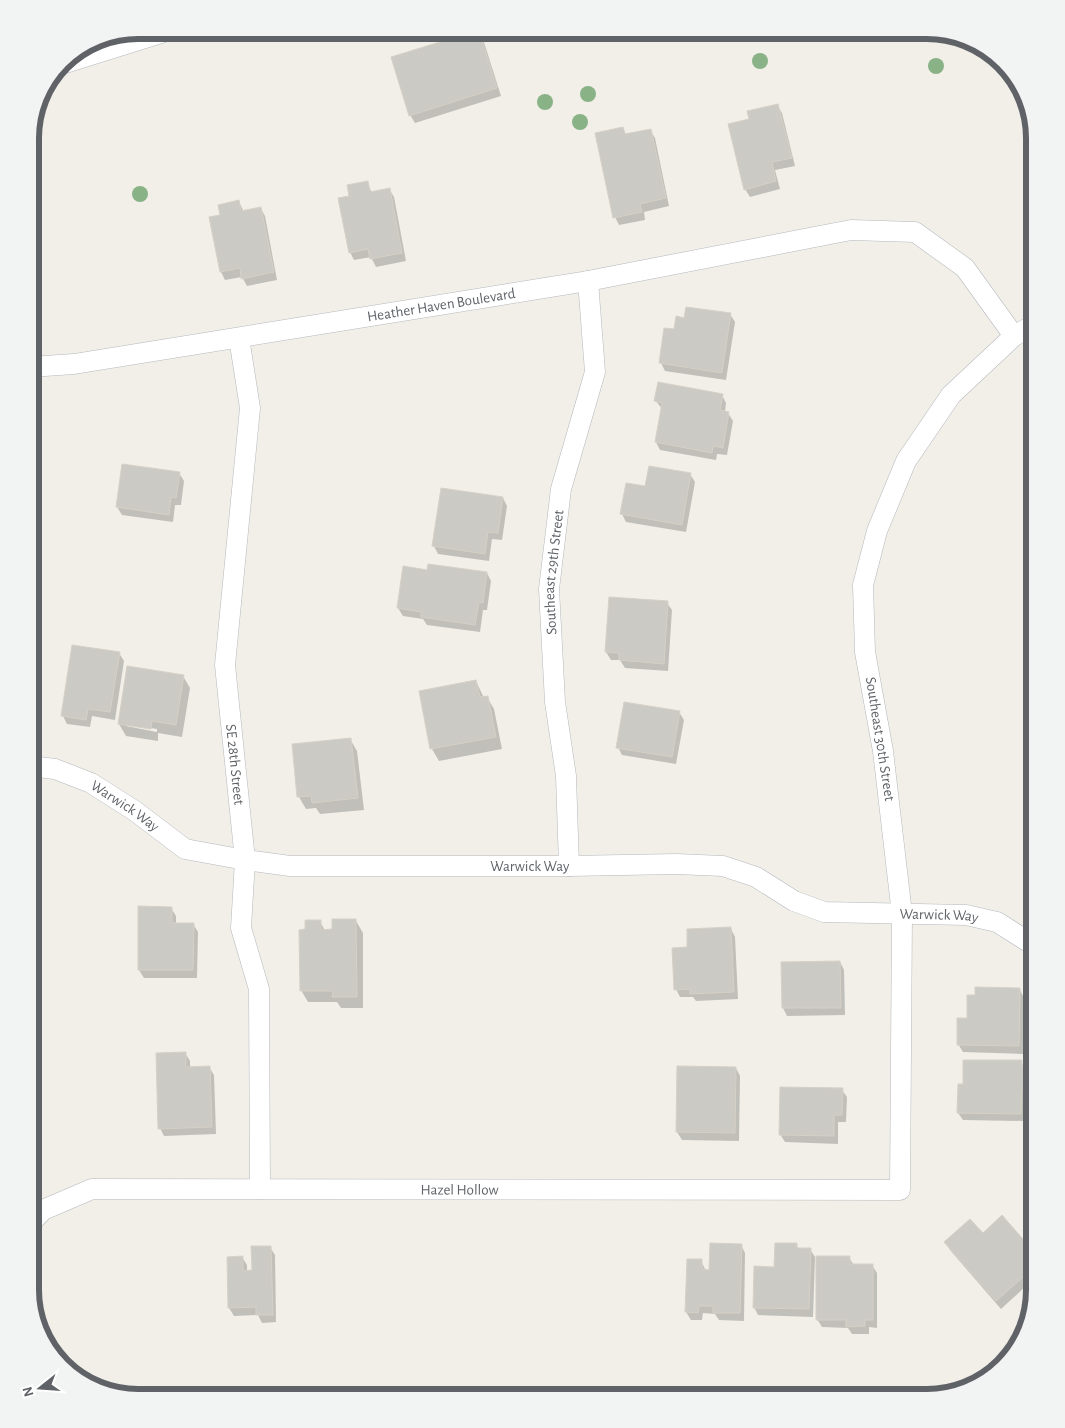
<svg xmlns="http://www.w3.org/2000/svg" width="1065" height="1428" viewBox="0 0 1065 1428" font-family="'Alegreya Sans',sans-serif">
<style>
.shadow{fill:#0003;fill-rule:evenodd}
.building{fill:#cccac5;stroke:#d6d1c6}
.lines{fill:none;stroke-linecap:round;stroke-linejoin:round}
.minor-casing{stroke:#b5b8bc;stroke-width:21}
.tertiary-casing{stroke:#b5b8bc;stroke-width:26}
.minor{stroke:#fff;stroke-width:20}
.tertiary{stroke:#fff;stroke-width:25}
.tree{fill:#89b387}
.labels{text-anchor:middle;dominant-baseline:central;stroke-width:5;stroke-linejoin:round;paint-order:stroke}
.street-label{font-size:15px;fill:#5f6368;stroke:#fff}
.rim{fill:none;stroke:#5f6368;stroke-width:6}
</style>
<rect width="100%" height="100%" fill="#f1efe8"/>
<g class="shadow">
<polygon points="478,32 483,39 501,96 415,123 410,115"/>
<polygon points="777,105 782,113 795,166 775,170 780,189 750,197 745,189 750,120"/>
<polygon points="623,128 626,135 650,130 655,138 669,206 644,212 645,220 619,225 615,217"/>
<polygon points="367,182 372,193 389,189 394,197 406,261 376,267 371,257 354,260 350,252"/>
<polygon points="239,202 244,212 261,209 265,216 277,280 247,286 242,277 225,280 221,272 221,216"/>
<polygon points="730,314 735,322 726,380 665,371 661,363 675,330 685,319"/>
<polygon points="722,395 726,403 725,412 728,413 733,421 727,455 717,454 716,460 660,450 656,442 662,409 656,401"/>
<polygon points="123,465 179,473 184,481 181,505 175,505 173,522 122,515 117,507"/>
<polygon points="690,474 695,482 686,532 626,522 622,514 646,487"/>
<polygon points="503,498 507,506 502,540 492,539 489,561 438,554 434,546"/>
<polygon points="428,571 487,573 491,581 487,610 483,610 480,632 427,625 423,619 403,616 398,608"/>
<polygon points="667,603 672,610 668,671 625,668 620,660 611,660 606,652"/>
<polygon points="119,653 124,661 115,720 92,716 90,727 67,724 63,716"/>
<path d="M 183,676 L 190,688 L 182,737 L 158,733 L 158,741 L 126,736 L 119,724 ZM 126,724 L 157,729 L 157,732 L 126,726 Z"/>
<polygon points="476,681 484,698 487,697 494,709 502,749 439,761 432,749 420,692"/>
<polygon points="679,712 684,720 676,764 622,755 618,747"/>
<polygon points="350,739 357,751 364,810 320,814 316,808 306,809 299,797"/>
<polygon points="171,908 176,916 176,924 193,924 198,932 197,978 144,978 139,970"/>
<polygon points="320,921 325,931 333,930 356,921 363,933 363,1008 341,1008 337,1002 308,1002 301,990 307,931"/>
<polygon points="731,929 735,937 738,999 696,1001 693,997 680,997 676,989 689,948"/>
<polygon points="840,962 844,970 845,1015 787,1016 783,1008"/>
<polygon points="1020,990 1024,998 1023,1054 963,1052 958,1044 968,1019"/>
<polygon points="185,1053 190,1061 190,1068 209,1067 214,1075 216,1134 164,1136 160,1128"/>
<polygon points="1021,1062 1025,1069 1029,1069 1034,1077 1034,1096 1025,1096 1025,1121 963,1120 958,1113 964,1085"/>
<polygon points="736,1068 740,1076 739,1141 682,1140 677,1132"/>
<polygon points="842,1090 847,1097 846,1122 838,1122 838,1144 785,1142 780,1134"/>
<polygon points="946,1243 1035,1255 1035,1278 1001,1309 950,1250"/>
<polygon points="741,1245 745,1253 744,1321 719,1320 715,1314 703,1313 702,1320 691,1320 686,1312 701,1261 706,1271 711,1271"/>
<polygon points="796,1245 799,1249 810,1249 815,1257 813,1317 758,1315 754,1307 775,1268"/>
<polygon points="270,1247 275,1255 276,1322 262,1323 258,1315 234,1316 229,1308 242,1257 247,1265 247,1272 253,1272"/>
<polygon points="849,1258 854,1265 872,1265 877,1273 877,1328 869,1327 869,1334 852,1334 848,1328 822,1327 817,1319"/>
</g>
<g class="building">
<polygon points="479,30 497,88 409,116 391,57"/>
<polygon points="778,104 792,158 772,162 776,181 744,190 728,124 749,119 747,111"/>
<polygon points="623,127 625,134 651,129 666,198 640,204 642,212 613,218 595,133"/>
<polygon points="368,181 370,192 390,188 402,253 370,259 368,249 349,253 338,198 349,196 347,185"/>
<polygon points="239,200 241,211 261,207 274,272 241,279 240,268 220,272 209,217 220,215 218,205"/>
<polygon points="686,307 731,313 722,373 659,363 664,328 674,329 676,316 684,318"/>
<polygon points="658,382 723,394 720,410 729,412 723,448 713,446 712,453 655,442 662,403 654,401"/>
<polygon points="122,464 180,472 176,498 171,497 169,515 116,507"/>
<polygon points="649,466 691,473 682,525 620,514 626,483 645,486"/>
<polygon points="441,488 503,497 498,533 488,532 485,554 432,546"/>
<polygon points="428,564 487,572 483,603 479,602 475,625 421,617 421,612 397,608 403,566 427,570"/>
<polygon points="609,597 668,601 664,664 619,660 619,653 605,652"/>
<polygon points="72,645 120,652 110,712 88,709 86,720 61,716"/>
<polygon points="127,666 184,675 176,725 152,721 151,729 118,724"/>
<polygon points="476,680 480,697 488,696 496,737 430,749 419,691"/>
<polygon points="624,702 680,711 672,757 616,748"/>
<polygon points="351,738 358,798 312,803 311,796 297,797 292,744"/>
<polygon points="138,906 172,907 172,923 194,923 193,970 138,970"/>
<polygon points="332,919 356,919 357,997 332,997 333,991 300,991 299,930 305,929 305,920 321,920 321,930 332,929"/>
<polygon points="731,927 734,992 690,994 690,989 674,990 672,948 687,947 687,929"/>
<polygon points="840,961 841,1008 782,1008 781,962"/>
<polygon points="975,987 1020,988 1019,1046 957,1045 957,1018 967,1018 967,995 975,995"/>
<polygon points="186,1052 186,1067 210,1066 212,1127 158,1129 156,1053"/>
<polygon points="963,1060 1022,1060 1022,1067 1030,1068 1030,1088 1022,1088 1021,1114 957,1113 958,1084 963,1084"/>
<polygon points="677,1066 736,1067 735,1133 676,1132"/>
<polygon points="780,1087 843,1088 842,1115 834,1115 834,1136 779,1135"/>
<polygon points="1002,1215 1035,1253 1035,1267 996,1301 944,1242 970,1219 983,1233"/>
<polygon points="710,1243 742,1244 740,1313 713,1313 713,1306 699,1306 698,1313 685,1312 687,1259 702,1259 702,1269 709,1270"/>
<polygon points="775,1243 797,1243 797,1248 811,1248 809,1309 753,1308 754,1266 774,1267"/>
<polygon points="251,1246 271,1246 273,1315 256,1315 256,1307 228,1308 227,1257 243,1256 243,1271 252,1270"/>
<polygon points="816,1256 850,1256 850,1264 873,1264 873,1320 865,1320 865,1326 846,1327 846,1320 816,1320"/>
</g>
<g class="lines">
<defs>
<g id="minor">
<path id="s1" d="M 239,338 L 250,408 L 225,665 L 245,860 L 241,928 L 259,989 L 260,1189"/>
<path id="s2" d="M 30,367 L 74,364 L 588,281 L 851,230 L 915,232 L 965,268 L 1014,336"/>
<path id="s3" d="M 30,766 L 55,769 L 91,783 L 135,811 L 185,849 L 245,860 L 290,866 L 569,866 L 676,864 L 723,866 L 756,877 L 794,901 L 824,912 L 966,915 L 997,922 L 1035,946"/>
<path id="s4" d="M 569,866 L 566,776 L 555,702 L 549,589 L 561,489 L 595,372 L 588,281"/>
<path id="s5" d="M 30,1224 L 43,1210 L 92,1189 L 900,1190 L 902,914 L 883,751 L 865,652 L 863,585 L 877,531 L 906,461 L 951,395 L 1014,336 L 1035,324"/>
</g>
<polyline id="tertiary" points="63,61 162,30"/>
</defs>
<use href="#minor" class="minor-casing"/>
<use href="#tertiary" class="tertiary-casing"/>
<use href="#minor" class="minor"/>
<use href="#tertiary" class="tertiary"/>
</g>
<g class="tree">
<circle cx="760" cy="61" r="8"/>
<circle cx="936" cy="66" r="8"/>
<circle cx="588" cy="94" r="8"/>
<circle cx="545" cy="102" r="8"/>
<circle cx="580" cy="122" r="8"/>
<circle cx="140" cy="194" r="8"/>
</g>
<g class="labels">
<g class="street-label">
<text stroke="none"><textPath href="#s2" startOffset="416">Heather Haven Boulevard</textPath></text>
<text stroke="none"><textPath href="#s4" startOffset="295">Southeast 29th Street</textPath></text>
<text transform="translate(880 739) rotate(81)">Southeast 30th Street</text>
<text stroke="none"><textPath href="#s1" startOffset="429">SE 28th Street</textPath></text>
<text stroke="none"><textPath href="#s3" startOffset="105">Warwick Way</textPath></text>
<text stroke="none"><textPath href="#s3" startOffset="525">Warwick Way</textPath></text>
<text stroke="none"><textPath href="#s3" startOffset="945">Warwick Way</textPath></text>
<text stroke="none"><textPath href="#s5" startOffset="440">Hazel Hollow</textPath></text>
</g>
</g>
<path d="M0 0H1065V1428H0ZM138 39H927A99 99 0 0 1 1026 138V1290A99 99 0 0 1 927 1389H138A99 99 0 0 1 39 1290V138A99 99 0 0 1 138 39Z" fill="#f2f3f3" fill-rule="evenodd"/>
<path class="rim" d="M138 39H927A99 99 0 0 1 1026 138V1290A99 99 0 0 1 927 1389H138A99 99 0 0 1 39 1290V138A99 99 0 0 1 138 39Z"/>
<g transform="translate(40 1388) rotate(253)" stroke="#ffffff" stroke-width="4" paint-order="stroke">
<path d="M0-4L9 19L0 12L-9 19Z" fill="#5f6368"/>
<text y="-8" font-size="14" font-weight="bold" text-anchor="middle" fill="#5f6368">N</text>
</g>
</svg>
